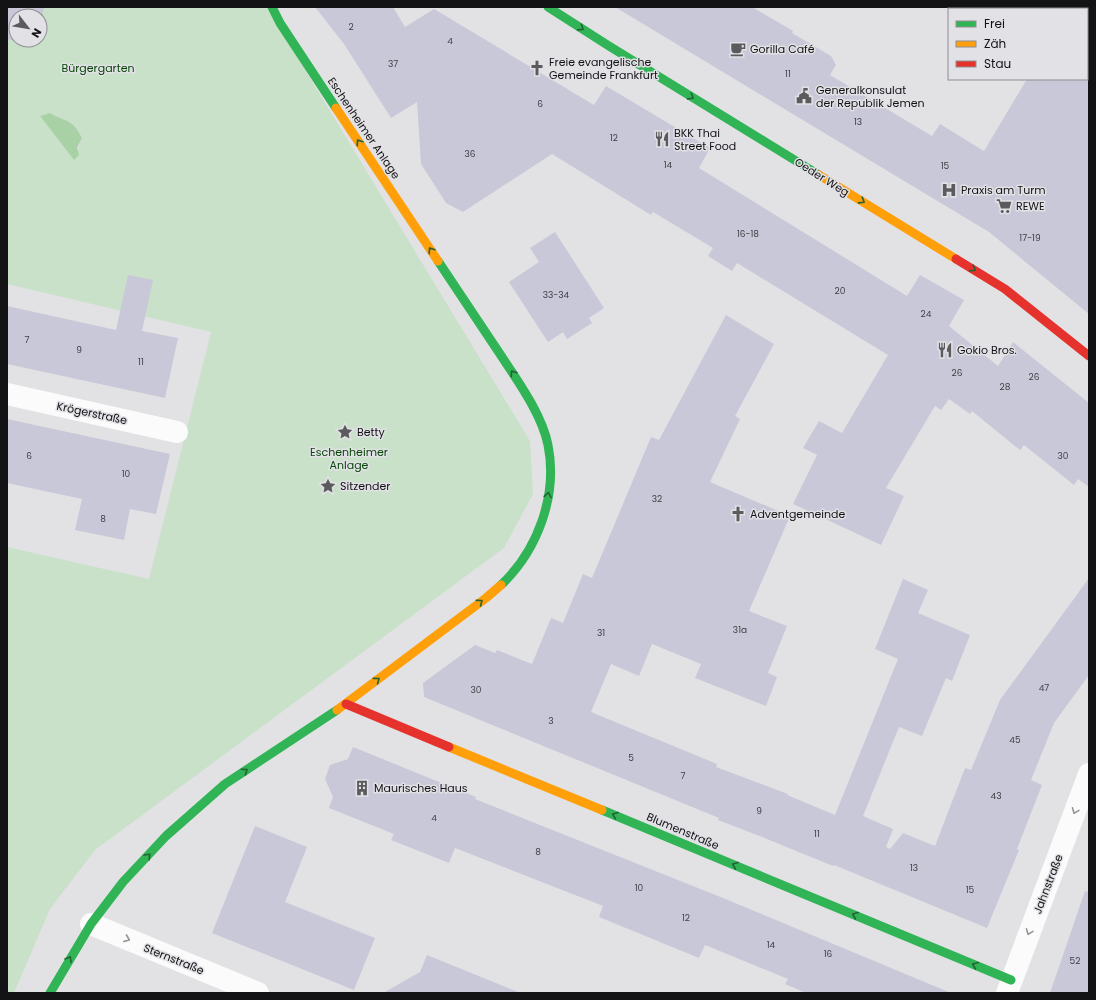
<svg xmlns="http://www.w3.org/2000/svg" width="1096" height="1000" viewBox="0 0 1096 1000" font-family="Poppins,sans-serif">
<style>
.green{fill:#c9e1c9;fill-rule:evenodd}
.water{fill:#a8d1a6}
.building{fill:#c9c8d8}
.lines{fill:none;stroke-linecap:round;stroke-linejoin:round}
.street{stroke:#fbfbfb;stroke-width:22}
.fast{stroke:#30b455;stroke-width:9}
.slow{stroke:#ff9f0a;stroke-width:9}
.jam{stroke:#e5322d;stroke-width:9}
.oneway{stroke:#226435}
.oneway2{stroke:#939394}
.labels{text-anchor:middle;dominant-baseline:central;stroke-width:3;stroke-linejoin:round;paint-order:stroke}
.number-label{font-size:9px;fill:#404046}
.poi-label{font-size:11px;fill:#131315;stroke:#e1e1e6;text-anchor:start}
.park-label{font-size:11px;fill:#074708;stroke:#e1e1e6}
.street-label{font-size:11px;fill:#131315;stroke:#e1e1e6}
</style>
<rect width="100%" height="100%" fill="#e2e2e5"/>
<path class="green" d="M 7,7 L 267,7 L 530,441 L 533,494 L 504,548 L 95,850 L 50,909 L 14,993 L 7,993 L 7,547 L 149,579 L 211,332 L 7,284 ZM 16,16 L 40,16 L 40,40 L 16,40 ZM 50,113 C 67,123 72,118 82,138 L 74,160 L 40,116 Z"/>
<path class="water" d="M 50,113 C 67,123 72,118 82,138 L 77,148 L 79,155 L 74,160 L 40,116 Z"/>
<g class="building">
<polygon points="7,7 44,7 40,24 40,16 16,16 16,40 36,40 35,46 7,39"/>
<polygon points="315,7 393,7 405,27 434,9 594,105 606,86 710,148 699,168 907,296 920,275 964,300 949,326 998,366 1013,342 1089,403 1089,487 1078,479 1074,485 1024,445 1020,450 972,411 970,414 949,399 941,410 935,406 886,488 904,496 881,545 793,504 817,455 803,448 819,421 842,433 888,355 737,263 732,271 708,256 713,248 653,212 651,215 552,154 463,212 446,203 421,164 417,102 391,118 344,44"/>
<polygon points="615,7 752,7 793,31 792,33 831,56 836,65 830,75 932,136 940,124 984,151 1027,79 1089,79 1089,314 989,232"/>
<polygon points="555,232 604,308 589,318 592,323 567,339 563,332 548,342 509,282 539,262 530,248"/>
<polygon points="128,275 153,280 142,331 178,338 165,398 7,364 7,306 116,330"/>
<polygon points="726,315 774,344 735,416 740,419 710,482 790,516 749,611 787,626 768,673 777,677 766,706 695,678 701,664 652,644 639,676 611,664 591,712 717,764 716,767 788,794 787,795 835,815 898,659 875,649 903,579 928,590 918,613 970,635 952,681 946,678 922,736 899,727 863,816 893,829 886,847 890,849 903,833 935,846 965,768 971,770 1000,700 1089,578 1089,675 1054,723 1031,780 1042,785 1017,849 1019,850 987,928 834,865 833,866 757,835 718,820 719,818 424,697 423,683 475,645 495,653 497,650 532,664 551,618 563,623 583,574 592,578 651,437 659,440"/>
<polygon points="7,419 170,454 156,514 130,509 124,540 75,530 82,499 7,483"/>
<polygon points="353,747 476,797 475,799 723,898 951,993 806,993 785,984 788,979 705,945 699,958 599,917 603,906 455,848 449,863 391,840 394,834 329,808 333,797 325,779 330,765 348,759"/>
<polygon points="255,826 307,847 285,902 375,938 354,990 212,933"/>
<polygon points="1085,891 1089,892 1089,993 1050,993"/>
<polygon points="427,955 518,992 518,993 383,993 420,972"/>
</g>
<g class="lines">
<g class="street">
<polyline points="7,394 177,432"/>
<polyline points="91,924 258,993"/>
<polyline points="1007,993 1089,774"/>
</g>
<g class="fast">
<polyline points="272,7 280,23 336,108"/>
<polyline points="548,7 609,46 819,175"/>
<path d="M 438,261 C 459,292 479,323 500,354 C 517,380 542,414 548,445 C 558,495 538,550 501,585"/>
<polyline points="602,810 1011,980"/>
<polyline points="50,993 91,924 123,882 166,836 225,784 337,710"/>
</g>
<g class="slow">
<polyline points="336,108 438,261"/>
<polyline points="819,175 956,259"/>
<polyline points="337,710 486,598 501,585"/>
<polyline points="449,747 602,810"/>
</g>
<g class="jam">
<polyline points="956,259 1005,289 1089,356"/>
<polyline points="346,704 449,747"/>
</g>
</g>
<defs><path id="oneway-chevron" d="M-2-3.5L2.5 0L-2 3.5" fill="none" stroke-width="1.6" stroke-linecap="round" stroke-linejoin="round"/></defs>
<g class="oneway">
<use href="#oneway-chevron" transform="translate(581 28) rotate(33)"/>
<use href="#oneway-chevron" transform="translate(691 97) rotate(32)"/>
<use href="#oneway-chevron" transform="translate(359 142) rotate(-124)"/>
<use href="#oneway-chevron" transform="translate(862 201) rotate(32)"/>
<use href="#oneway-chevron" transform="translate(431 250) rotate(-124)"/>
<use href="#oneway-chevron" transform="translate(973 269) rotate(32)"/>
<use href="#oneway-chevron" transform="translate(513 373) rotate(-124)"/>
<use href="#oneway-chevron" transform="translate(548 495) rotate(-81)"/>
<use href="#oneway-chevron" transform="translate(480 602) rotate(-37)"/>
<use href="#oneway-chevron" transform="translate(377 680) rotate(-37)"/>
<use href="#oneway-chevron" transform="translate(245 771) rotate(-34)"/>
<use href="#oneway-chevron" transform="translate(615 815) rotate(-157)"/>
<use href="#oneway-chevron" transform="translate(148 856) rotate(-47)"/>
<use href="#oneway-chevron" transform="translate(735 865) rotate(-157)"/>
<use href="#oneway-chevron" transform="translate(855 915) rotate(-157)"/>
<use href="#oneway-chevron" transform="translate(69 959) rotate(-60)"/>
<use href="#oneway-chevron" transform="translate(975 965) rotate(-157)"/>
</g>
<g class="oneway2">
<use href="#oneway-chevron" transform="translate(1075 811) rotate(111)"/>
<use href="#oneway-chevron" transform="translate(1029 932) rotate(111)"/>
<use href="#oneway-chevron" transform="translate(127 939) rotate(22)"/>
</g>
<defs>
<symbol id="cafe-bare" viewBox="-9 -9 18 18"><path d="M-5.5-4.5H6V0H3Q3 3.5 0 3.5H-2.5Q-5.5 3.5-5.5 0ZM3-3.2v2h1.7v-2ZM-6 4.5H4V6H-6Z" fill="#5b5b5e" stroke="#e1e1e6" stroke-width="2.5" paint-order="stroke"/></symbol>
<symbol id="church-bare" viewBox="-9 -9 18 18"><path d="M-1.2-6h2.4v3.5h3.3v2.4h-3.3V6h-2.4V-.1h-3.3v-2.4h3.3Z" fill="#5b5b5e" stroke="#e1e1e6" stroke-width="2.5" paint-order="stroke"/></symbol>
<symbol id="civic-bare" viewBox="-9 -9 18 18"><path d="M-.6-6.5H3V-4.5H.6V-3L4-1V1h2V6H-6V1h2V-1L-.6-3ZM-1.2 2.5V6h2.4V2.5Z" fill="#5b5b5e" stroke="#e1e1e6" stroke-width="2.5" paint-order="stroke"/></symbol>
<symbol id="restaurant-bare" viewBox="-9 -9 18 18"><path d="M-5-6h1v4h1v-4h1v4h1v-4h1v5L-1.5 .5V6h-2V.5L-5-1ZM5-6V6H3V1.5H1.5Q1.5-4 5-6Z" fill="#5b5b5e" stroke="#e1e1e6" stroke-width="2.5" paint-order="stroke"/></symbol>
<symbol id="hospital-bare" viewBox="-9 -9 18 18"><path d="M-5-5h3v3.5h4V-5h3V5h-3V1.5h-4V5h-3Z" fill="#5b5b5e" stroke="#e1e1e6" stroke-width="2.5" paint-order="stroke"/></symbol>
<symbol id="supermarket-bare" viewBox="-9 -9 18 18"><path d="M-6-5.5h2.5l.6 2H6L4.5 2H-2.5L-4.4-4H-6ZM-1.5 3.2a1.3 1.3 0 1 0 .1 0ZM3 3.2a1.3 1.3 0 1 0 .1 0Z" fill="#5b5b5e" stroke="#e1e1e6" stroke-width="2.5" paint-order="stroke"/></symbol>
<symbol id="sight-bare" viewBox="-9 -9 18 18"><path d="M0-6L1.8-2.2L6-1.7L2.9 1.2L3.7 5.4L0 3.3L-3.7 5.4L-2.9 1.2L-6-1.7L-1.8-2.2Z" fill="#5b5b5e" stroke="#e1e1e6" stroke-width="2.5" paint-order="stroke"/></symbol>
<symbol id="building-bare" viewBox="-9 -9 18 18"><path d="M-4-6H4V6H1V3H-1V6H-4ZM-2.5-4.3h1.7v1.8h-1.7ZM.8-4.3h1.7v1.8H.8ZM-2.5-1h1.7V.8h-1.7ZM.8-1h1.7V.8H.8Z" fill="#5b5b5e" stroke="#e1e1e6" stroke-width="2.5" paint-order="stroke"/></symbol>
</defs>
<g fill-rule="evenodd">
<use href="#cafe-bare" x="727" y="38" width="22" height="22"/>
<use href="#church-bare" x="526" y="57" width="22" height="22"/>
<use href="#civic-bare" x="793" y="85" width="22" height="22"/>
<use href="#restaurant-bare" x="651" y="128" width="22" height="22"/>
<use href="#hospital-bare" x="938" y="179" width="22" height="22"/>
<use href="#supermarket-bare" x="993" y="195" width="22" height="22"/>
<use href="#restaurant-bare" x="934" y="339" width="22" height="22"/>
<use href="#sight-bare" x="334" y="421" width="22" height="22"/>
<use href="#sight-bare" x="317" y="475" width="22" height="22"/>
<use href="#church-bare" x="727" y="503" width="22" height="22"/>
<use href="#building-bare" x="351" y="777" width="22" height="22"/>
</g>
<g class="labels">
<g class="number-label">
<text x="351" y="27">2</text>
<text x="450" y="41">4</text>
<text x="393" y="64">37</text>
<text x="788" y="74">11</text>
<text x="540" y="104">6</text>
<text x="858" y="122">13</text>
<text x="614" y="138">12</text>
<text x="470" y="154">36</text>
<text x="668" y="165">14</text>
<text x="945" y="166">15</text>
<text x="748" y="234">16-18</text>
<text x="1030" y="238">17-19</text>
<text x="840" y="291">20</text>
<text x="556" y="295">33-34</text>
<text x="926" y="314">24</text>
<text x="27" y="340">7</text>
<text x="79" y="350">9</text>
<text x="141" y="362">11</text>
<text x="957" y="373">26</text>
<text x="1034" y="377">26</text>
<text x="1005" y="387">28</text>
<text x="29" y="456">6</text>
<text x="1063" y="456">30</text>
<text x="126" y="474">10</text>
<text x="657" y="499">32</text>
<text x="103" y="519">8</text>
<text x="740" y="630">31a</text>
<text x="601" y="633">31</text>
<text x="1044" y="688">47</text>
<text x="476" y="690">30</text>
<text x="551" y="721">3</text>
<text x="1015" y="740">45</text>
<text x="631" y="758">5</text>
<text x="683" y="776">7</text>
<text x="996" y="796">43</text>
<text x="759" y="811">9</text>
<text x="434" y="818">4</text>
<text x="817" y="834">11</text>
<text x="538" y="852">8</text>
<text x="914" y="868">13</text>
<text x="639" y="888">10</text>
<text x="970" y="890">15</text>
<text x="686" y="918">12</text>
<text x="771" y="945">14</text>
<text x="828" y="954">16</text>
<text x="1075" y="961">52</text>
</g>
<g class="poi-label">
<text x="750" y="49">Gorilla Café</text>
<text x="549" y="62">Freie evangelische<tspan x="549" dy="13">Gemeinde Frankfurt</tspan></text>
<text x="816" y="90">Generalkonsulat<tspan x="816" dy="13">der Republik Jemen</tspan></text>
<text x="674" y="133">BKK Thai<tspan x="674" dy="13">Street Food</tspan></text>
<text x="961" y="190">Praxis am Turm</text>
<text x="1016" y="206">REWE</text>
<text x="957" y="350">Gokio Bros.</text>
<text x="357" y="432">Betty</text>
<text x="340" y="486">Sitzender</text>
<text x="750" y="514">Adventgemeinde</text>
<text x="374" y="788">Maurisches Haus</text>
</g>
<g class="park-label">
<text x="98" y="68">Bürgergarten</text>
<text x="349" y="452">Eschenheimer<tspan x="349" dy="13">Anlage</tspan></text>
</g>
<g class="street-label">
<text transform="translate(364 128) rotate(56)">Eschenheimer Anlage</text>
<text transform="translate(822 177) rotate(32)">Oeder Weg</text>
<text transform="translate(92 413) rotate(12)">Krögerstraße</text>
<text transform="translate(683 831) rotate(23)">Blumenstraße</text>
<text transform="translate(1048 884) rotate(-69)">Jahnstraße</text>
<text transform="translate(174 959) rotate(22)">Sternstraße</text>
</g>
</g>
<rect width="1096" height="1000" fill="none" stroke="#131315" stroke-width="16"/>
<rect x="948" y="8" width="140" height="72" fill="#e1e1e6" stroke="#8f8f92"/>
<rect x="956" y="21" width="20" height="6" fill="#30b455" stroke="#8f8f92"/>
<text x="984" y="28" font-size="12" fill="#131315">Frei</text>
<rect x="956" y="41" width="20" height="6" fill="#ff9f0a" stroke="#8f8f92"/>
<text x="984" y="48" font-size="12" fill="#131315">Zäh</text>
<rect x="956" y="61" width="20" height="6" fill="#e5322d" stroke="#8f8f92"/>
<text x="984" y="68" font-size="12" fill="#131315">Stau</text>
<g transform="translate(28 28) rotate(121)"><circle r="19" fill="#e1e1e6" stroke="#8f8f92"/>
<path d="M0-3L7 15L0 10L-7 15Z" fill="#5b5b5e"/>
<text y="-6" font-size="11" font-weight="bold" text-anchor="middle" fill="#131315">N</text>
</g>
</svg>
